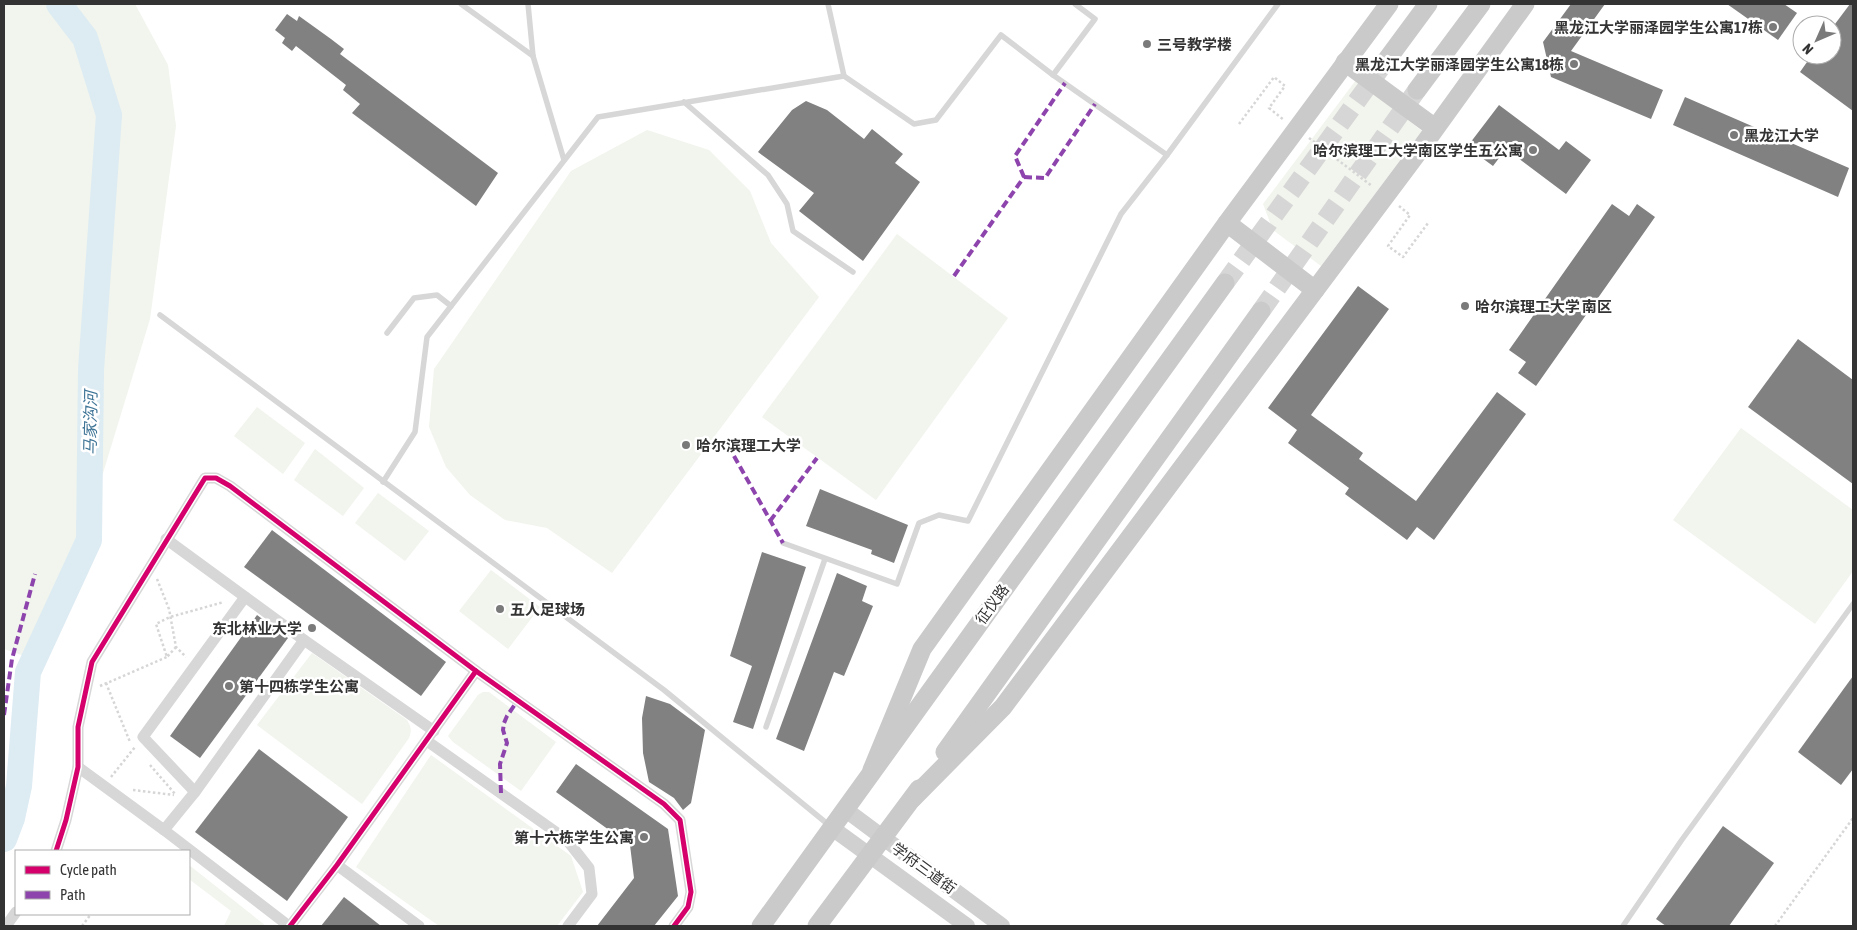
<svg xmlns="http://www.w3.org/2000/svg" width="1857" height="930" viewBox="0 0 1857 930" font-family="'Asap Condensed','Noto Sans SC',sans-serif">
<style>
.green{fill:#f1f5ed}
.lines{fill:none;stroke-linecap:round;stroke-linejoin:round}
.river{stroke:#ddebf3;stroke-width:26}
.building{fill:#818181}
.primary-tunnel{stroke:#d6d6d6;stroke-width:19;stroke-dasharray:19 9;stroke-linecap:butt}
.path{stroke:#d6d6d6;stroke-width:2.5;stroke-dasharray:2.5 2.5;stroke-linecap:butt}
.service{stroke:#d7d7d7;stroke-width:5.5}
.minor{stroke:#d7d7d7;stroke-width:11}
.secondary{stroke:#d0d0d0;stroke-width:16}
.primary{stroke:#cacaca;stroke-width:19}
.quiet{stroke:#8e44ad;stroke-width:4;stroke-dasharray:8 4;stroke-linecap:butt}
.cycleway-casing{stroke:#fff;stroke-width:8}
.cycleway{stroke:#d6006c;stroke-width:5}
.poi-dot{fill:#7a7a7a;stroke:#fff;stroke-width:2}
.labels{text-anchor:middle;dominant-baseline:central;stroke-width:5;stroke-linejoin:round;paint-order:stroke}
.poi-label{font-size:15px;font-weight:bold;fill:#333;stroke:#fff;text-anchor:start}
.street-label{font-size:15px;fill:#333;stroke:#fff}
.water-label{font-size:16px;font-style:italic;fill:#3f7597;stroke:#fff}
</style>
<rect width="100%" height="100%" fill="#fff"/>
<g class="green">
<polygon points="4,4 135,4 168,65 176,126 150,319 45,663 4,649"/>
<polygon points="1356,80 1422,131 1321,266 1273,230 1263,204"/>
<polygon points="647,130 709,150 750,191 771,243 819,297 612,573 547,528 505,520 470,495 446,467 429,427 434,369 571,171"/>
<polygon points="897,234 1008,318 876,500 762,417"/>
<polygon points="257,407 305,443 283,474 234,436"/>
<polygon points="1741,428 1853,510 1853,571 1815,624 1673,520"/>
<polygon points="315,449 364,488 343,516 294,480"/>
<polygon points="378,493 429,531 405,561 355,523"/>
<polygon points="491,570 540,607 508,649 459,611"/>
<path d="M 312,653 L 407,720 C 411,727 412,730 409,738 L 362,804 L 257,725 Z"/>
<polygon points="483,692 489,692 556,742 521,791 453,742 448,736 478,695"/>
<polygon points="431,755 571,856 583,892 557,926 439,926 356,867"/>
<polygon points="189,865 266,926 224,926 231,911 189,879"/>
</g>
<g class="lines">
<polyline class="river" points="4,839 12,818 19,786 28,672 89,540 91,370 109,115 85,38 59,4"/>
</g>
<g class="building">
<polygon points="1571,4 1605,4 1571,51 1663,90 1651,119 1551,77 1543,42"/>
<polygon points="1727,4 1784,4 1797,13 1778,40"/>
<polygon points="1850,4 1853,4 1853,111 1800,72 1812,55 1832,55 1832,28"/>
<polygon points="287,14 297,21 299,16 331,39 344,49 340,54 498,173 476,206 352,113 360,104 343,90 346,85 296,46 292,51 282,43 285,38 275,30"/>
<polygon points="1685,97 1849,168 1838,197 1673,125"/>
<polygon points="806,101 827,110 864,139 872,129 903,154 895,163 920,182 863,261 799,211 814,193 758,152 792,110"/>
<polygon points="1499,105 1559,150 1566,141 1591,160 1566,194 1506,149 1493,166 1467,147"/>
<polygon points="1612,204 1629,216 1637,204 1655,217 1536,386 1518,373 1526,362 1509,350"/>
<polygon points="1358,286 1389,309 1311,415 1363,453 1359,459 1416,501 1497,392 1526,414 1434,540 1417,527 1407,540 1345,494 1349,488 1288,443 1297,430 1268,408"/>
<polygon points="1798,339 1853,380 1853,484 1748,407"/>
<polygon points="820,489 908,525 894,563 871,554 872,550 806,526"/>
<polygon points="272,530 446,662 421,696 244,567"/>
<polygon points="762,552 806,567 753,729 733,722 752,666 730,656"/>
<polygon points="837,573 867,586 862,601 873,606 844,676 834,672 804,751 776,739"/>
<polygon points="257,615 288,638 200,758 170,736"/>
<polygon points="1853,676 1853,769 1841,785 1798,752"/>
<polygon points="646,696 670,704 705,730 691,803 683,810 674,798 649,782 643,753 642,718"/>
<polygon points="259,749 348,817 287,901 195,832"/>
<polygon points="576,764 668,829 678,896 654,926 597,926 634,878 630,845 556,792"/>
<polygon points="1723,826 1774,863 1729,926 1666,926 1656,919"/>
<polygon points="344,897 381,926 321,926"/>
</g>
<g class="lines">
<g class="primary-tunnel">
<polyline points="1225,283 1383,65"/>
<polyline points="1261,311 1417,90"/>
</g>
<g class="path">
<polyline points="1239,124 1274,77 1285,86 1269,108 1284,120"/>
<polyline points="1309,138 1372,186"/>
<polyline points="1399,206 1410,215 1388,246 1403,257 1428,223"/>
<polyline points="157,579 169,609 176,647 186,657"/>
<polyline points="176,647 167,657 156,624 170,617 224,602"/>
<polyline points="106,683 130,742"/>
<polyline points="100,686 167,657"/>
<polyline points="150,765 176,795"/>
<polyline points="111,777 135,747"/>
<polyline points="133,790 174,795"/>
<polyline points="82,926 91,914"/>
<polyline points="1775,926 1853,818"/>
</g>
<g class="service">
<polyline points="461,4 533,56"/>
<polyline points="528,4 533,56 564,160"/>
<polyline points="828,4 844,76"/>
<polyline points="1053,75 1095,19 1075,4"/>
<polyline points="684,102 768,175 787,204 793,231 853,272"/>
<polyline points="1167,155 1278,4"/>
<polyline points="160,315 664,690 830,826"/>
<polyline points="387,333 414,298 437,295 451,306"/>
<polyline points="383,482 415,432 427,337 598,117 844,76 914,124 936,120 1001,35 1053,75 1167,155 1121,214 968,521 939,515 919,523 897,584 783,543"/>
<polyline points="766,727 825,559"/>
<polyline points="1623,926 1681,841 1853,604"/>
</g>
<g class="minor">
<polyline points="166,539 304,640 434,731"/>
<polyline points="476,671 664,804 680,820 691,892 688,907 674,926"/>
<polyline points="427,741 567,840 589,868 592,894 568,926"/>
<polyline points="78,767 164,830 289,926"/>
<polyline points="195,792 143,737 245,597"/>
<polyline points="164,830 195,792 304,640"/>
<polyline points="56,851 66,820 78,767 78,727 92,662 205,478 216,478 230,486 476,671 337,865 290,926"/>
<polyline points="337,865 419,926"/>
<polyline points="6,926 16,912"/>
</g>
<g class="secondary">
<polyline points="846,810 1002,926"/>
<polyline points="832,828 967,926"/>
</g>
<g class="primary">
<polyline points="1345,62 1435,128"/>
<polyline points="1383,65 1428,4"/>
<polyline points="1417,90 1481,4"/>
<polyline points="1227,223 1315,290"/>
<polyline points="945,752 1261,311"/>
<polyline points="872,770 922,649 1227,223 1389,4"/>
<polyline points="912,799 1003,707 1419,151 1525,4"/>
<polyline points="761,926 1225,283"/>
<polyline points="817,926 919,789"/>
</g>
<g class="quiet">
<polyline points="1024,177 1015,156 1065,83"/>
<polyline points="1024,177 1045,178 1095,104"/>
<polyline points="954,276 1024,177"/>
<polyline points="734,456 783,543"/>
<polyline points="770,521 817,458"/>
<polyline points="4,715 12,659 35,574"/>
<polyline points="501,793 500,764 507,743 503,730 504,723 507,716 518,700"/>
</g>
<defs>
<g id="cycleway">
<polyline points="476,671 664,804 680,820 691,892 688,907 674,926"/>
<polyline points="56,851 66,820 78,767 78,727 92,662 205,478 216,478 230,486 476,671 337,865 290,926"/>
</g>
</defs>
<use href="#cycleway" class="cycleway-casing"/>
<use href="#cycleway" class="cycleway"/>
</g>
<g class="poi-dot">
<circle cx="1773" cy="27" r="5"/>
<circle cx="1147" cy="44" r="5"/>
<circle cx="1574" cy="64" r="5"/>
<circle cx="1734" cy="135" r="5"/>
<circle cx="1533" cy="150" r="5"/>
<circle cx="1465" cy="306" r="5"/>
<circle cx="686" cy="445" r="5"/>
<circle cx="500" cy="609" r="5"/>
<circle cx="312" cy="628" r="5"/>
<circle cx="229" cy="686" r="5"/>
<circle cx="644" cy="837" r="5"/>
</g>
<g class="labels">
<g class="poi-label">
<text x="1763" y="27" text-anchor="end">黑龙江大学丽泽园学生公寓17栋</text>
<text x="1157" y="44">三号教学楼</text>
<text x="1564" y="64" text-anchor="end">黑龙江大学丽泽园学生公寓18栋</text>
<text x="1744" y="135">黑龙江大学</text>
<text x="1523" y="150" text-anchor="end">哈尔滨理工大学南区学生五公寓</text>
<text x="1475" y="306">哈尔滨理工大学 南区</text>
<text x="696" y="445">哈尔滨理工大学</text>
<text x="510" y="609">五人足球场</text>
<text x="302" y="628" text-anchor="end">东北林业大学</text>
<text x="239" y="686">第十四栋学生公寓</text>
<text x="634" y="837" text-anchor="end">第十六栋学生公寓</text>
</g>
<g class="street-label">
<text transform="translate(992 604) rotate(-54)">征仪路</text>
<text transform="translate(924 868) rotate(36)">学府三道街</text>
</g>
<g class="water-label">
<text transform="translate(90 423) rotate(-89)">马家沟河</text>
</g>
</g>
<rect width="1857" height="930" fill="none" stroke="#333333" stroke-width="10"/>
<rect x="15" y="850" width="175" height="65" fill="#ffffff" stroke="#adadad"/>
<rect x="25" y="866" width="25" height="8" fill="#d6006c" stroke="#adadad"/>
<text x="60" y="875" font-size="15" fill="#333333">Cycle path</text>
<rect x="25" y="891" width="25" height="8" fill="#8e44ad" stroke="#adadad"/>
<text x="60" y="900" font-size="15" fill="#333333">Path</text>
<g transform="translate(1817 40) rotate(225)"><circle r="24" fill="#ffffff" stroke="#adadad"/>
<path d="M0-4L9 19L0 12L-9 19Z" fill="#7a7a7a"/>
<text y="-8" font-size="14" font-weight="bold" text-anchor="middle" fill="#333333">N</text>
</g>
</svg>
